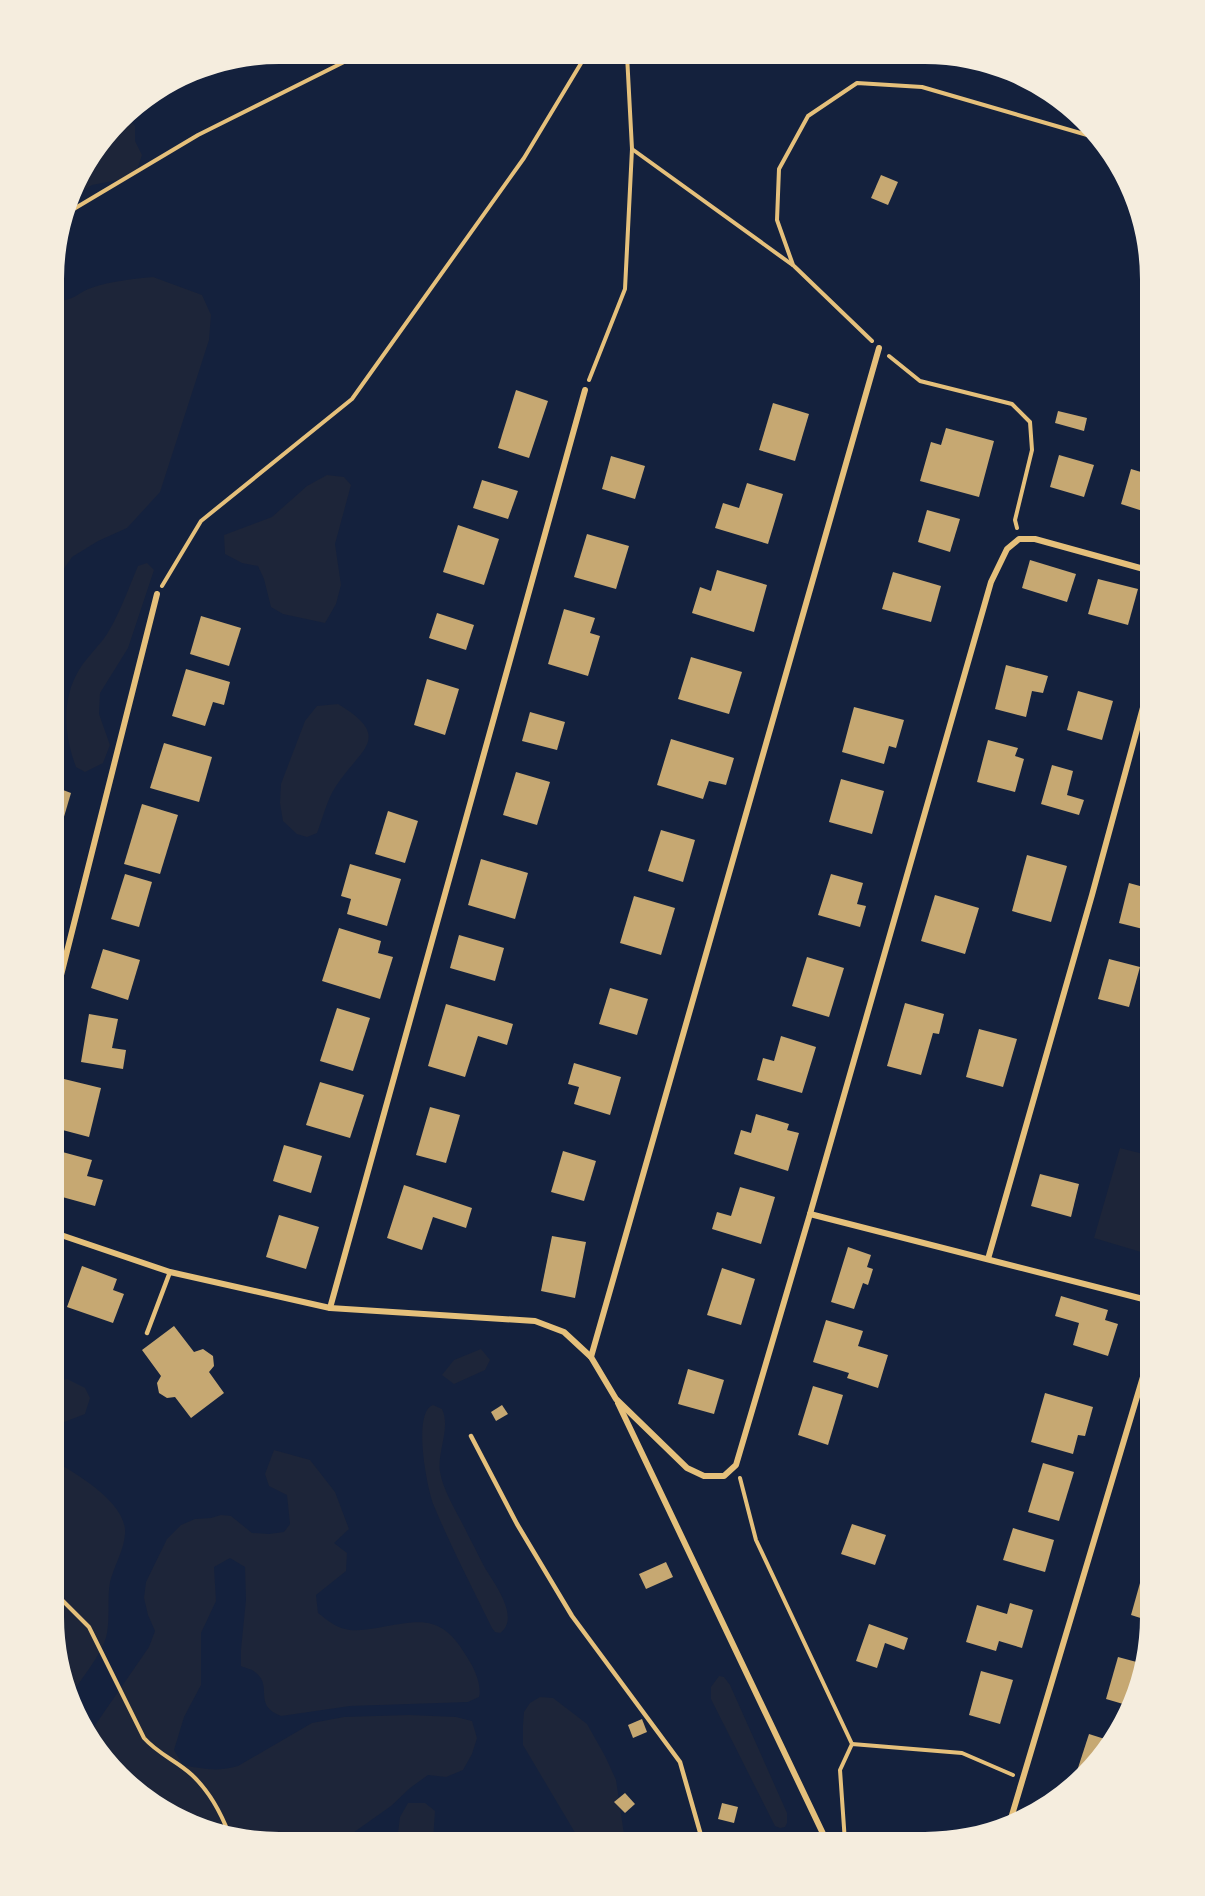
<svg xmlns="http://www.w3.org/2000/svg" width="1205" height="1896" viewBox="0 0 1205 1896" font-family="'Source Sans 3',sans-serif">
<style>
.green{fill:#1d2539}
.building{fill:#c6a872}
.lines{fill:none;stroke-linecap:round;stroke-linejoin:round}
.path{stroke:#e5c07b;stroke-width:4}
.service{stroke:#e5c07b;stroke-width:4.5}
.minor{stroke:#e5c07b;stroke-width:6}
</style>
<rect width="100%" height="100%" fill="#14213d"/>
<g class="green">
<polygon points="127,116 135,126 135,141 142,155 137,170 118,180 92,185 72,197 77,180"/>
<path d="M 153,277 L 202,295 L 211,315 L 209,340 L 160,492 L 127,528 L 98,541 L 72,557 L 59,576 L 55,587 L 56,301 C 76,300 75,294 91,288 C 112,281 132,279 153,277 Z"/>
<polygon points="327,475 344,477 351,485 335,544 341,585 336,604 325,623 283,614 271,607 264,579 258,566 242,563 225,554 224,535 272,517 307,486"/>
<path d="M 147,563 L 154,570 L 128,648 L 100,693 L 99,714 L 110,745 L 103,763 L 85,772 L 76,767 C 64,735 61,700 79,670 C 88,655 102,644 110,629 C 121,610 129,587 138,566 Z"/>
<path d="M 338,704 C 394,738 361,748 336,786 C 327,799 323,818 317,833 L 307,837 L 297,834 L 283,821 L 280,803 L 281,784 L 305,721 L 317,706 Z"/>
<polygon points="1120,1148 1151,1156 1151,1255 1094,1238"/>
<polygon points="481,1349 490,1360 485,1370 454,1384 442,1375 454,1360"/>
<polygon points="67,1379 85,1388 90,1398 85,1414 54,1426 54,1382"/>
<path d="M 433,1405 L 442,1409 C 451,1428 437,1451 440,1472 C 444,1494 459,1515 468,1535 C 474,1546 479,1557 485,1568 C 494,1583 521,1618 500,1633 L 495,1632 L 492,1628 C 472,1587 451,1547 434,1506 C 427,1489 412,1412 433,1405 Z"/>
<path d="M 274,1450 L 310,1460 L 335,1492 L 349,1529 L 334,1543 L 347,1553 L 346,1571 L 316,1595 L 318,1613 C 326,1619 335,1627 345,1629 C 355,1632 367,1629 377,1628 C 426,1619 443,1615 470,1662 C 475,1670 482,1687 479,1697 L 468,1702 L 350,1706 L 281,1716 C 252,1705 274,1686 255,1672 C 252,1669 245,1668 241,1666 L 241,1650 L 246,1600 L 245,1567 L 230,1558 L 214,1567 L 216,1601 L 201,1633 L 201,1685 L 184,1717 L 174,1750 L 183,1765 C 203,1769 218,1772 238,1766 L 312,1723 L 344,1717 L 409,1715 L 456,1717 L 472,1721 L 477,1738 L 472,1754 L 463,1770 L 446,1777 L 428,1775 L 410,1788 L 391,1806 L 343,1840 L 251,1840 L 193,1825 L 142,1795 L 100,1753 L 89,1734 L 149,1647 L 155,1631 L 148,1615 L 144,1598 L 146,1582 L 167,1539 L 181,1525 L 195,1519 L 211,1518 L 221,1515 L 231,1516 L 252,1533 L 269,1534 L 284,1532 L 290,1524 L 287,1495 L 269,1486 L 265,1474 Z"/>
<path d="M 54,1461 C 76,1473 128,1504 125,1534 C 124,1550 114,1566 110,1582 C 107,1599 110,1616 107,1633 C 104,1652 81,1679 70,1696 L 54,1616 Z"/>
<polygon points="719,1676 724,1677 730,1685 787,1813 787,1823 785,1827 780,1828 775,1826 711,1699 711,1687"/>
<polygon points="540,1697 553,1698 587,1724 605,1756 616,1780 625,1841 580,1841 523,1745 523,1725 524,1712 530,1703"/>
<polygon points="408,1803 425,1803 435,1811 433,1841 393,1841 398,1833 400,1817"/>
</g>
<g class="building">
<polygon points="881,175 898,182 888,205 871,198"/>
<polygon points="516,390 548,401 529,458 498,448"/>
<polygon points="773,403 809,414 795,461 759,450"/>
<polygon points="1058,411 1087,418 1084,431 1055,423"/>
<polygon points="946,428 994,441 979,497 920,481 931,442 941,445"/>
<polygon points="1059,455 1094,465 1084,497 1050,487"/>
<polygon points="611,456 645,466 635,499 602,489"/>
<polygon points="1131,469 1151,475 1151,523 1146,522 1149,513 1121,504"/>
<polygon points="482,480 518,491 508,519 473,508"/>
<polygon points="747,483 783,494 768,544 715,528 723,503 739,508"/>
<polygon points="927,510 960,519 950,552 918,542"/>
<polygon points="458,525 499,539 484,585 443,572"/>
<polygon points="587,534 629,546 616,589 574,577"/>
<polygon points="1030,560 1076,574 1067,602 1022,588"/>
<polygon points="717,570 767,585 754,632 692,613 700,587 711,591"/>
<polygon points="893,572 941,586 931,622 882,609"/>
<polygon points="1098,579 1138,589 1128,625 1088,614"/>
<polygon points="564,609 595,618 590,633 600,636 588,676 548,664"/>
<polygon points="437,613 474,625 466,650 429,638"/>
<polygon points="201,616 241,628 229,666 190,654"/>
<polygon points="691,657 742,672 729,714 678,699"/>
<polygon points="1006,665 1048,676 1043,693 1032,691 1026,717 995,709"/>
<polygon points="186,669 230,682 224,705 213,702 205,726 172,716"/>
<polygon points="427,679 459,689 445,735 414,725"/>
<polygon points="1078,691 1113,701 1102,740 1067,730"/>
<polygon points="854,707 904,720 896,748 889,746 884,764 842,752"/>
<polygon points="530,712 565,722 557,750 522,741"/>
<polygon points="671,739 734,758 726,785 709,781 703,799 657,785"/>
<polygon points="988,740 1018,748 1015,756 1024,759 1015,792 977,782"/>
<polygon points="164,743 212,757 199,802 150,788"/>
<polygon points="1052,765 1073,771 1067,795 1084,800 1079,815 1041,804"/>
<polygon points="516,772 550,782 537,825 503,815"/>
<polygon points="841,779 884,791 872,834 829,822"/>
<polygon points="55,787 71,793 58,837 55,837"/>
<polygon points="142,804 178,815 160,874 124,864"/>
<polygon points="1151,806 1151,827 1145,825"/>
<polygon points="388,811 418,821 405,863 375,854"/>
<polygon points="661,830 695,840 683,882 648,871"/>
<polygon points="1027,855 1067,866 1051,922 1012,911"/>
<polygon points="481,859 528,873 515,919 468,905"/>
<polygon points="350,864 401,879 387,926 347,914 351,899 341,896"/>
<polygon points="125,874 152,882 139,927 111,919"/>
<polygon points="831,874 863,883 857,904 866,906 860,927 818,915"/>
<polygon points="1129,883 1151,889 1151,931 1119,923"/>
<polygon points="935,895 979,908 965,954 921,941"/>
<polygon points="634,896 675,908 661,955 620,943"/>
<polygon points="339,928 381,941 378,953 393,957 380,999 322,981"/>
<polygon points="459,935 504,948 495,981 450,968"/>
<polygon points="103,949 140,960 128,1000 91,988"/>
<polygon points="807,957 844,968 829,1017 792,1006"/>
<polygon points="1109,959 1140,967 1129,1007 1098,999"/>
<polygon points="610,988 648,999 637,1035 599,1024"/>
<polygon points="905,1003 944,1014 939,1034 933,1033 921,1075 887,1066"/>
<polygon points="446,1004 513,1024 507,1045 478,1036 465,1077 428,1066"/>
<polygon points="337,1008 370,1018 353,1071 320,1061"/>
<polygon points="89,1014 118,1019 112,1048 126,1050 123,1069 81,1062"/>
<polygon points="979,1029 1017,1039 1003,1087 966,1077"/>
<polygon points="781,1036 816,1047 802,1093 757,1080 763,1058 774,1061"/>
<polygon points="574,1063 621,1077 610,1115 574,1104 579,1087 568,1084"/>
<polygon points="64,1079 101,1088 89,1137 55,1128 55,1116"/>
<polygon points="320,1082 364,1095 350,1138 306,1125"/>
<polygon points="430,1107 460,1115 446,1163 416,1155"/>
<polygon points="756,1114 789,1124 787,1130 799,1133 788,1171 734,1154 741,1130 751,1133"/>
<polygon points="284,1145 322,1156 311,1193 273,1181"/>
<polygon points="55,1150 92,1160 87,1176 103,1180 95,1206 55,1195"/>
<polygon points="563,1151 596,1161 584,1201 551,1192"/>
<polygon points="1040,1174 1079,1184 1071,1217 1031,1206"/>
<polygon points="404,1185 472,1208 466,1228 433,1217 422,1250 387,1238"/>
<polygon points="740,1187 775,1197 761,1244 712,1229 717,1212 731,1216"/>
<polygon points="279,1215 319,1227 306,1269 266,1257"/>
<polygon points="552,1236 586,1242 575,1298 541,1291"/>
<polygon points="848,1247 871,1255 867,1267 873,1269 868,1285 863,1283 854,1309 831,1302"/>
<polygon points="54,1260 63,1263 55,1287 54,1287"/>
<polygon points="82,1266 117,1279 113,1290 124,1294 113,1323 67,1307"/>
<polygon points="722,1268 755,1279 741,1325 707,1315"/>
<polygon points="1061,1296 1108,1310 1105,1320 1118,1324 1108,1356 1073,1345 1079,1323 1055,1316"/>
<polygon points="826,1320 863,1331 858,1346 888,1355 878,1388 847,1378 849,1373 813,1362"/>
<polygon points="174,1326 194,1352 203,1349 213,1356 214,1366 209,1372 224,1393 191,1418 175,1397 167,1398 159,1393 157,1383 161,1376 142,1350"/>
<polygon points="688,1369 724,1380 714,1414 678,1404"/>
<polygon points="813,1386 843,1395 828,1445 798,1435"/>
<polygon points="1045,1393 1093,1407 1085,1436 1078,1435 1073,1454 1031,1442"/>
<polygon points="502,1405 508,1414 496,1421 491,1412"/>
<polygon points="1043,1463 1074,1472 1059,1521 1028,1512"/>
<polygon points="852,1524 886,1535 875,1565 841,1554"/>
<polygon points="1013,1528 1054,1540 1045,1572 1003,1560"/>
<polygon points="666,1562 673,1577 646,1589 639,1574"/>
<polygon points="1142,1576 1151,1578 1150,1621 1131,1615"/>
<polygon points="1010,1603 1033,1610 1022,1648 999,1641 996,1651 966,1642 977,1605 1007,1614"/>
<polygon points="869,1624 908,1638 904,1650 885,1643 877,1668 856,1661"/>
<polygon points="1118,1657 1144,1664 1139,1689 1130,1706 1106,1699"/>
<polygon points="981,1671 1013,1680 1000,1724 969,1715"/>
<polygon points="642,1719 647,1732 633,1738 628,1725"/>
<polygon points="1089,1734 1111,1741 1105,1753 1084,1774 1077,1771"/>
<polygon points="625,1793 635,1804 625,1813 614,1802"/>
<polygon points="722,1803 738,1807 734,1823 718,1819"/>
</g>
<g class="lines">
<g class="path">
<polyline points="955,56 1013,72"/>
<polyline points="632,149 794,266 872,341"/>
<polyline points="67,213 198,135 360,54"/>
<polyline points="793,265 777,220 779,169 808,116 857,83 922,87 1101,139"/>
<polyline points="889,356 920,381 1012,404 1030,422 1032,450 1015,520 1017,528"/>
<polyline points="589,380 625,289 632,149 627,55"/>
<polyline points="162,586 201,521 352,399 524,158 586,55"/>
<polyline points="740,1478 756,1540 852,1744"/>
<path d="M 54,1592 L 89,1627 L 144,1738 C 158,1754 177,1761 192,1775 C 209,1791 221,1813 229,1834"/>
<polyline points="845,1842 840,1770 852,1744 962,1753 1013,1775"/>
</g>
<g class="service">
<polyline points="147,1333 170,1272"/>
<polyline points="471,1436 517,1524 572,1616 680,1762 702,1839 705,1841"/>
</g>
<g class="minor">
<polyline points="55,999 157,594"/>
<polyline points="810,1214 1151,1301"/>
<polyline points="55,1233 170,1272 330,1308 535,1321 564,1332 591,1357 616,1399 687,1468 704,1476 724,1476 736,1465 810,1214 991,582 1007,549 1019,539 1035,539 1151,571"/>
<polyline points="988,1259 1092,895 1151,678"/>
<polyline points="330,1308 585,390"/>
<polyline points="591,1357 879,348"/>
<polyline points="618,1403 827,1842"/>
<polyline points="1009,1825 1151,1350"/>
</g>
</g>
<path d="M0 0H1205V1896H0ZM279 64H925A215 215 0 0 1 1140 279V1617A215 215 0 0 1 925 1832H279A215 215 0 0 1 64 1617V279A215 215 0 0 1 279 64Z" fill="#f5edde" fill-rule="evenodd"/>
</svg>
